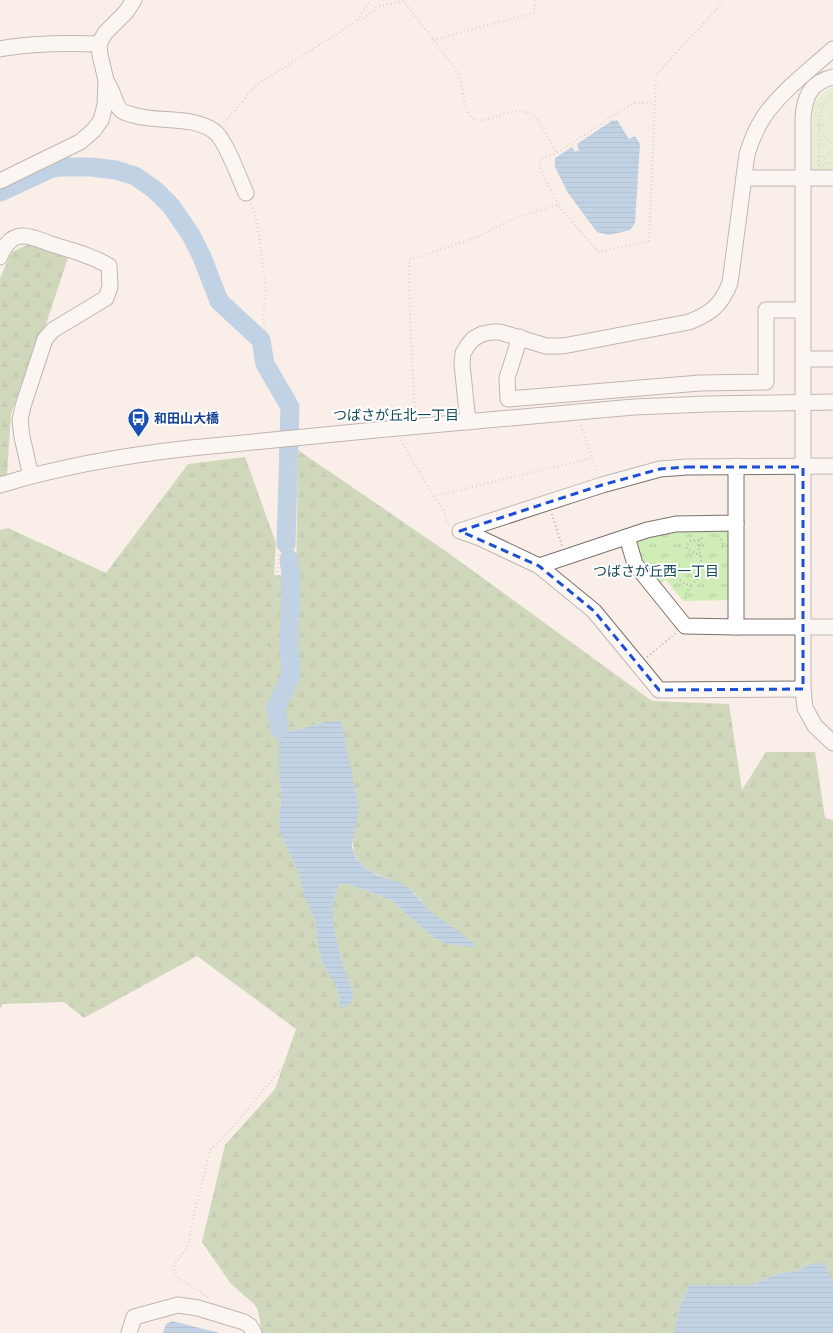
<svg xmlns="http://www.w3.org/2000/svg" width="833" height="1333" viewBox="0 0 833 1333" font-family="'PT Sans','Noto Sans JP',sans-serif">
<style>
.forest{fill:url(#forest-firs);fill-rule:evenodd}
.park{fill:url(#park-tufts)}
.water{fill:url(#water-rules)}
.lines{fill:none;stroke-linecap:round;stroke-linejoin:round}
.river{stroke:#7bb0dc;stroke-width:19}
.minor-casing{stroke:#7b716c;stroke-width:17}
.path{stroke:#b9afab;stroke-width:2;stroke-dasharray:1 3;stroke-linecap:butt}
.minor{stroke:#fff;stroke-width:15}
.minor-bridge-casing{stroke:#7b716c;stroke-width:17;stroke-linecap:butt}
.minor-bridge{stroke:#fff;stroke-width:15}
.marked{fill:none;stroke:#1d4ed8;stroke-width:3;stroke-dasharray:8 5;stroke-linejoin:round}
.labels{text-anchor:middle;dominant-baseline:central;stroke-width:4;stroke-linejoin:round;paint-order:stroke}
.transit-label{font-size:13px;font-weight:bold;fill:#164399;stroke:#fff;text-anchor:start}
.neighbourhood-label{font-size:14px;fill:#154a59;stroke:#fff}
</style>
<defs>
<pattern id="forest-firs" width="22" height="20" patternUnits="userSpaceOnUse"><rect width="22" height="20" fill="#9ebc83"/><path d="M5 1l3.5 6h-7zM16 11l3.5 6h-7z" fill="#88a171"/></pattern>
<pattern id="park-tufts" width="24" height="20" patternUnits="userSpaceOnUse"><rect width="24" height="20" fill="#d0ecb7"/><path d="M3 7l-1-3M5 7V3M7 7l1-3M15 17l-1-3M17 17v-4M19 17l1-3" fill="none" stroke="#b2ca9d"/></pattern>
<pattern id="water-rules" width="6" height="5" patternUnits="userSpaceOnUse"><rect width="6" height="5" fill="#7bb0dc"/><path d="M0 2.5h6" fill="none" stroke="#658fb2"/></pattern>
</defs>
<rect width="100%" height="100%" fill="#faeee9"/>
<g class="forest">
<polygon points="29,244 68,258 45,327 35,344 11,414 7,475 0,477 0,278 12,252"/>
<path d="M 298,450 L 447,552 L 652,701 L 729,704 L 742,790 L 766,752 L 815,752 L 825,818 L 833,820 L 833,1282 L 825,1264 L 808,1265 L 795,1272 L 779,1273 L 752,1285 L 688,1285 L 687,1291 L 680,1305 L 674,1333 L 262,1333 L 258,1310 L 254,1304 L 231,1284 L 202,1242 L 225,1145 L 275,1089 L 296,1029 L 197,956 L 84,1018 L 64,1002 L 3,1004 L 0,1009 L 0,530 L 8,528 L 106,573 L 188,464 L 245,457 L 276,543 L 274,575 L 296,576 ZM 325,722 L 353,838 C 350,875 389,874 412,891 C 420,897 425,907 432,914 C 439,920 449,924 456,929 L 460,944 L 448,944 L 435,939 L 391,900 L 348,884 L 341,884 C 321,904 343,968 353,991 L 353,997 L 340,1000 L 336,986 L 322,963 L 318,947 L 315,920 L 306,900 L 297,870 L 279,823 L 281,795 L 279,773 L 279,729 L 293,731 Z"/>
</g>
<g class="park">
<path d="M 833,87 L 833,172 L 817,172 L 812,168 L 813,106 C 817,96 824,91 833,87 Z"/>
<polygon points="725,528 732,534 732,600 683,601 666,580 658,585 641,564 634,545 638,538 663,531"/>
</g>
<g class="water">
<polygon points="613,120 614,121 617,120 629,139 635,136 640,144 635,223 630,230 609,235 597,232 568,193 555,167 555,158 572,147 575,152 579,150 577,144"/>
<path d="M 341,721 L 359,808 L 353,838 L 352,847 L 356,858 L 364,867 L 377,875 L 400,883 L 411,890 L 433,914 L 456,929 L 477,947 L 448,944 L 435,939 L 391,900 L 348,884 L 341,884 C 321,904 343,968 353,991 C 353,1002 350,1006 339,1008 L 340,1000 L 336,986 L 322,963 L 318,947 L 315,920 L 306,901 L 297,870 L 280,831 L 279,823 L 281,795 L 279,773 L 279,748 L 277,732 L 279,729 L 293,731 L 325,722 Z"/>
<polygon points="819,1263 825,1264 833,1282 833,1333 674,1333 680,1305 687,1291 688,1285 752,1285 779,1273 795,1272 808,1265"/>
<polygon points="172,1321 220,1333 163,1333 166,1324"/>
</g>
<g class="lines">
<g class="river">
<polyline points="0,192 50,169 57,167 90,167 116,170 135,176 155,190 171,206 191,235 202,257 219,301 261,340 265,364 290,407 286,544"/>
<polyline points="279,729 276,708 291,675 289,645 291,576 289,559"/>
</g>
<defs>
<g id="minor">
<path d="M 0,49 C 32,43 66,43 99,44"/>
<path d="M 833,77 C 810,82 804,98 803,119 L 803,689 L 805,708 L 815,726 L 833,743"/>
<path d="M 108,84 C 114,92 114,105 122,111 C 125,113 130,114 133,115 C 158,123 191,115 214,131 C 226,140 239,178 246,193"/>
<polyline points="744,178 833,178"/>
<polyline points="0,181 80,142 94,130 101,120 105,105 106,80 100,55 99,44 105,33 126,12 134,0"/>
<path d="M 0,257 C 3,248 10,237 21,236 C 31,235 42,241 51,244 C 70,250 91,255 109,266 L 110,287 L 106,298 L 53,330 L 45,339 L 23,406 L 20,420 L 22,437 L 31,476"/>
<polyline points="520,337 507,378 508,399 700,383 766,382 766,310 803,310"/>
<polyline points="804,359 833,359"/>
<path d="M 468,422 L 462,364 L 463,353 L 468,345 L 473,339 L 482,334 L 492,332 L 500,332 L 546,346 L 563,346 L 689,322 C 712,313 721,305 730,283 L 747,154 C 751,141 756,129 763,118 C 779,93 811,69 833,49"/>
<polyline points="376,430 634,407 707,404 833,402"/>
<polyline points="736,466 736,523 676,524 647,530 539,566 480,538 460,531 602,485 660,469 687,467 833,466"/>
<path d="M 0,485 C 62,466 127,455 191,448"/>
<polyline points="627,537 635,564 685,626 736,627 736,523"/>
<polyline points="539,566 594,611 659,690 803,689"/>
<polyline points="736,627 833,627"/>
<polyline points="129,1333 134,1317 178,1305 198,1308 244,1322 250,1326 254,1333"/>
</g>
</defs>
<use href="#minor" class="minor-casing"/>
<g class="path">
<polyline points="357,20 371,0"/>
<polyline points="433,40 534,13 536,0"/>
<path d="M 833,96 C 830,99 826,102 824,105 C 817,116 819,142 819,156 L 825,157 L 825,163 L 833,163"/>
<path d="M 224,123 L 255,86 L 357,21 L 364,18 L 377,7 L 404,1 L 454,67 C 458,73 461,79 462,86 C 464,96 464,107 470,116 C 482,131 514,100 534,116 C 538,120 553,146 557,153"/>
<polyline points="820,131 833,145"/>
<polyline points="819,156 819,167"/>
<polyline points="825,157 833,149"/>
<polyline points="251,204 255,214 259,235 266,289 263,319 272,365 296,405 295,426"/>
<polyline points="558,205 539,166 542,158 557,153 633,103 654,103"/>
<polyline points="415,415 410,320 409,260 475,238 513,219 539,210 558,205 598,252 649,241 656,75 725,0"/>
<polyline points="581,425 592,458"/>
<polyline points="401,440 433,495"/>
<polyline points="552,514 562,546"/>
<polyline points="449,525 443,509 434,496 592,458 598,474"/>
<polyline points="718,536 722,541 722,549"/>
<polyline points="699,540 691,541 687,545 687,549 701,556"/>
<path d="M 662,578 L 672,575 L 685,584 L 691,585 C 711,568 697,561 699,540 L 704,537"/>
<polyline points="685,598 687,592 691,585"/>
<polyline points="647,657 676,633"/>
<polyline points="208,1297 178,1278 174,1271 175,1263 185,1251 189,1243 192,1223 210,1150 230,1130 291,1057 301,1042 319,998 319,984 309,961 305,949 305,927 302,917 293,899 277,859 266,826 267,815 271,800 270,725 261,690 262,667 271,628 279,555 284,550 291,549 294,450"/>
</g>
<use href="#minor" class="minor"/>
<defs>
<polyline id="minor-bridge" points="191,448 376,430"/>
</defs>
<use href="#minor-bridge" class="minor-bridge-casing"/>
<use href="#minor-bridge" class="minor-bridge"/>
</g>
<path d="M0 0H833V1333H0ZM 687,467 L 803,467 L 803,689 L 659,690 L 594,611 L 539,566 L 460,531 L 602,485 L 660,469 Z" fill="#faeee9" fill-opacity=".55" fill-rule="evenodd"/>
<path class="marked" d="M 687,467 L 803,467 L 803,689 L 659,690 L 594,611 L 539,566 L 460,531 L 602,485 L 660,469 Z"/>
<defs>
<symbol id="bus-pin" viewBox="-11 -11 22 30"><path d="M0 17L-7.5 6A9.5 9.5 0 1 1 7.5 6Z" fill="#1a4fb4" stroke="#fff"/><path d="M-5-6H5V4H4V6H2V4H-2V6H-4V4H-5ZM-3.5-4V0h7V-4ZM-3.5 1.2v1.5H-2V1.2ZM2 1.2v1.5H3.5V1.2Z" fill="#fff"/></symbol>
</defs>
<g fill-rule="evenodd">
<use href="#bus-pin" x="126" y="406" width="25" height="34"/>
</g>
<g class="labels">
<g class="transit-label">
<text x="154" y="418">和田山大橋</text>
</g>
<g class="neighbourhood-label">
<text x="396" y="415">つばさが丘北一丁目</text>
<text x="656" y="571">つばさが丘西一丁目</text>
</g>
</g>
</svg>
